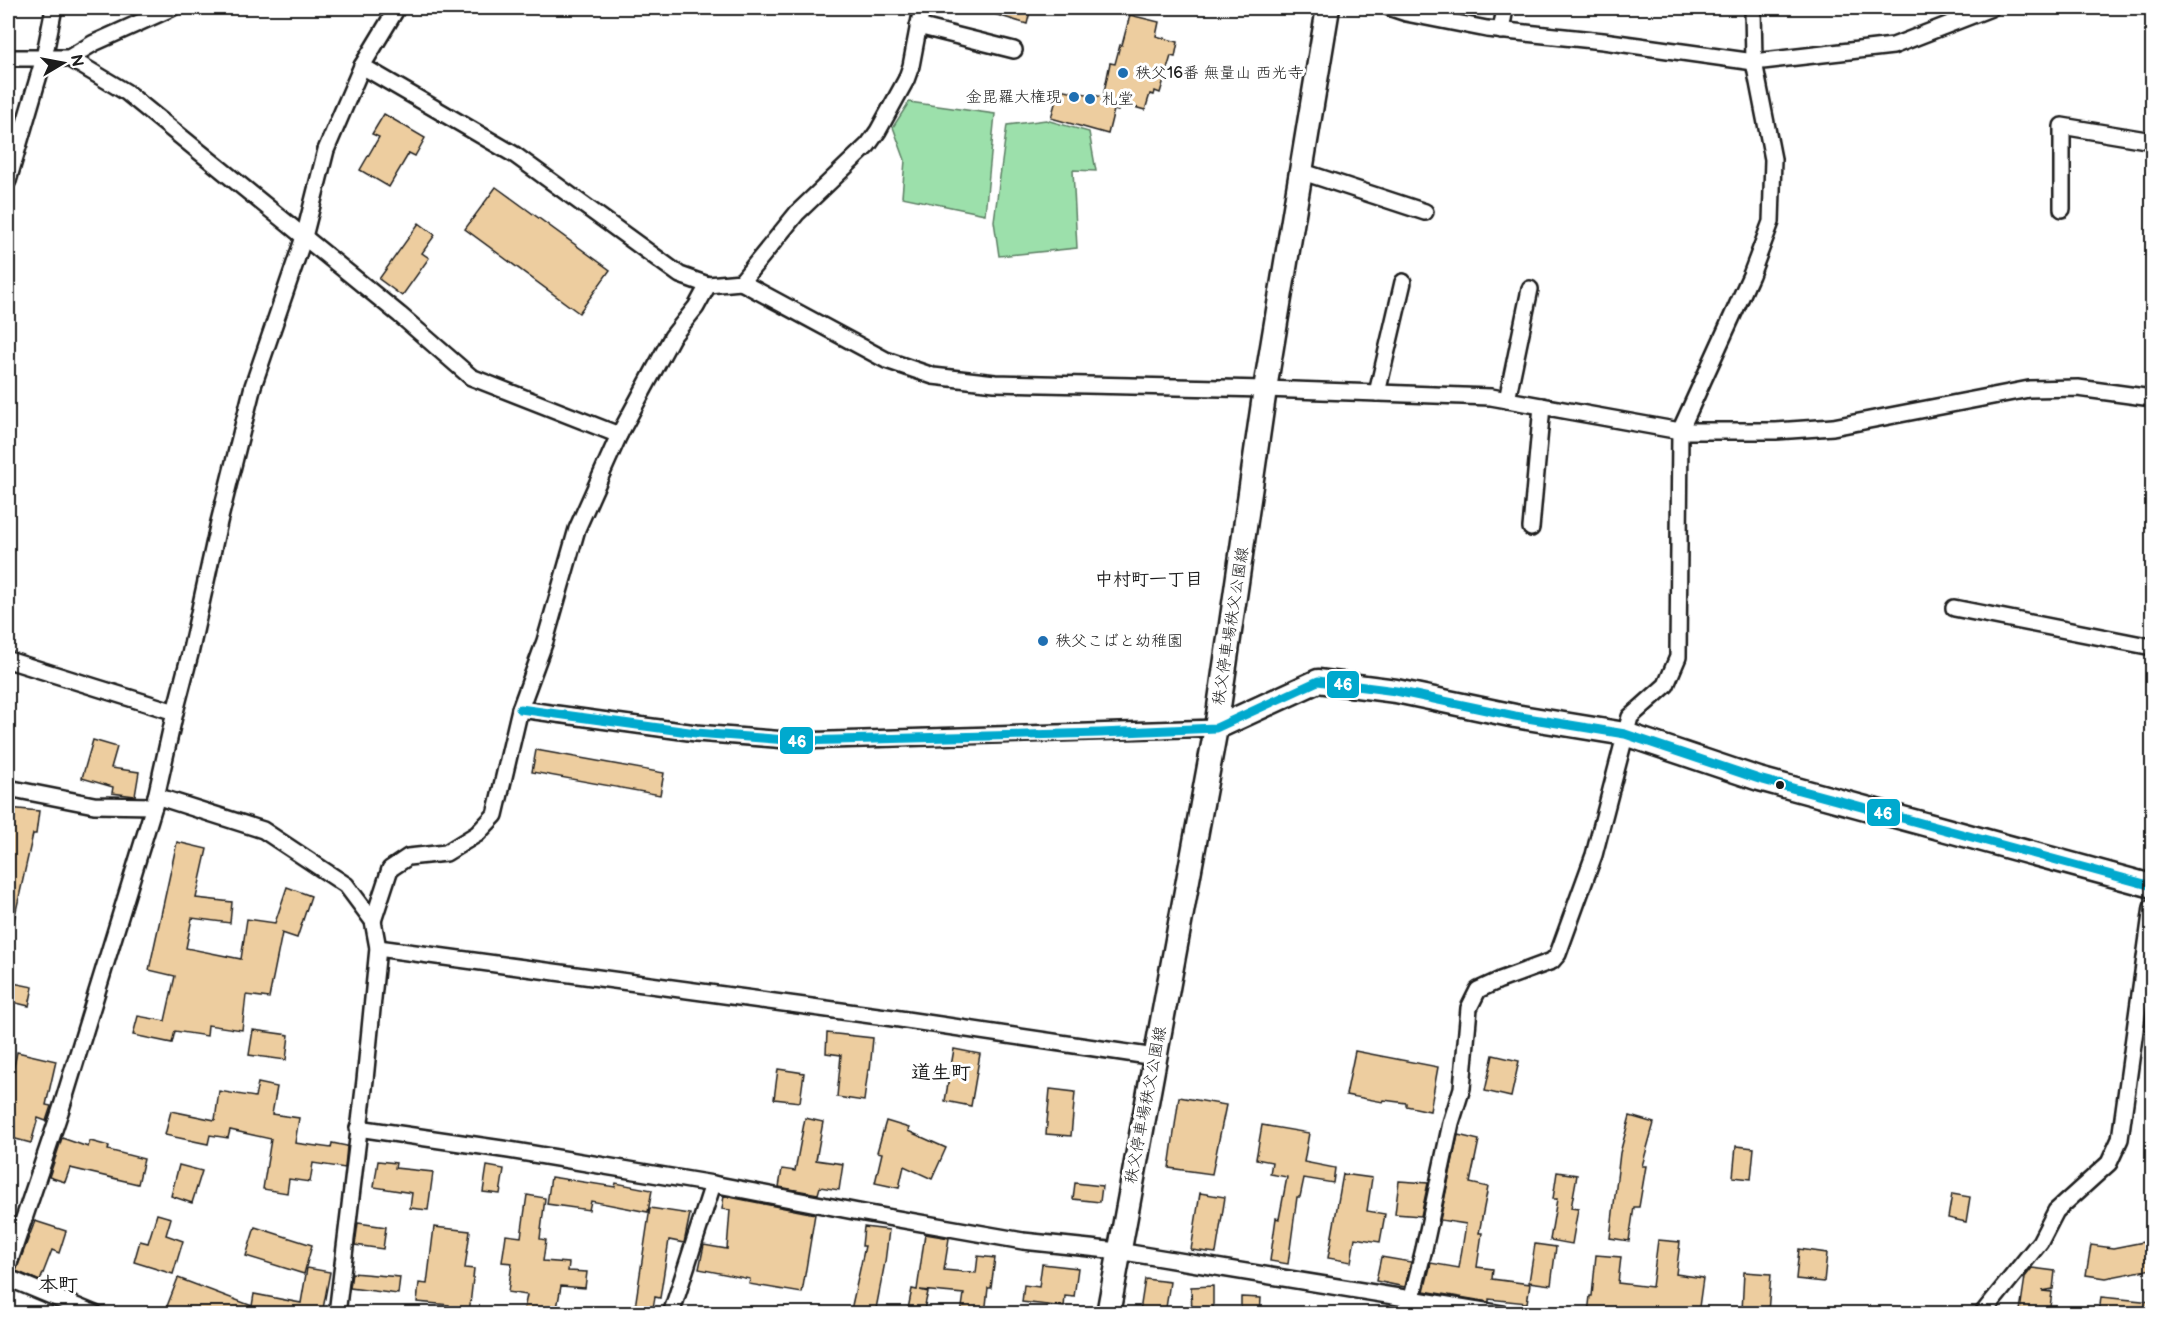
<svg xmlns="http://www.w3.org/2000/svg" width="2160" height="1321" viewBox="0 0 2160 1321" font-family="'Balsamiq Sans','Klee One',sans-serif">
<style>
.green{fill:#9ce0ab;stroke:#5c7e64;stroke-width:1.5}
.building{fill:#edcd9f;stroke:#1c1c1c;stroke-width:1.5}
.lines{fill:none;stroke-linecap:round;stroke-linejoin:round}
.street-casing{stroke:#1c1c1c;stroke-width:20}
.secondary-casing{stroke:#1c1c1c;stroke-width:27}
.street{stroke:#fff;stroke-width:15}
.secondary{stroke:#fff;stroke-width:22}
.bus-1-casing{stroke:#fff;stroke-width:14}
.bus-1{stroke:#00a9ce;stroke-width:9}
.poi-dot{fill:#1f6fb2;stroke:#fff;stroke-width:2}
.bus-dot{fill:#1c1c1c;stroke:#fff;stroke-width:2}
.labels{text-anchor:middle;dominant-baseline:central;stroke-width:6;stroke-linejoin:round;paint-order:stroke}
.poi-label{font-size:16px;fill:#1c1c1c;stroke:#fff;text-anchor:start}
.street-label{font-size:16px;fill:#1c1c1c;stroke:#fff}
.neighbourhood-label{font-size:18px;font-weight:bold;fill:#1c1c1c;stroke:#fff}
.quarter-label{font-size:20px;font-weight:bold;fill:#1c1c1c;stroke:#fff}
.line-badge{stroke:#fff;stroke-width:2}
.badge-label{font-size:16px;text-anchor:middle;font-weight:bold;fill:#fff}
</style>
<rect width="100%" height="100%" fill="#fff"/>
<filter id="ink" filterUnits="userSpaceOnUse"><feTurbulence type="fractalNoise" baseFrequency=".0167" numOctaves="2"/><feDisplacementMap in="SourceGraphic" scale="12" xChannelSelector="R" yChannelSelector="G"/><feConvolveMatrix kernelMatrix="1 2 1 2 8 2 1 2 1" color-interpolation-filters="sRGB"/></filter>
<g filter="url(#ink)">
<g class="green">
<polygon points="909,102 995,114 985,214 902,197 905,160 893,127"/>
<polygon points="1046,120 1089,132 1096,171 1073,170 1077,248 999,256 994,221 1007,125"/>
</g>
<g class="building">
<polygon points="985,8 1031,8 1027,24 984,11"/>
<polygon points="1130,15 1159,22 1156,36 1178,42 1175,57 1171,56 1160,93 1155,91 1154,95 1150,94 1145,110 1120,103 1118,111 1114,110 1108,134 1051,118 1059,89 1103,97 1110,63 1115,64 1120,45 1122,45"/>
<polygon points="384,114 425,138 415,156 409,153 389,187 360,170 379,137 372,134"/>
<polygon points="496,187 610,270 579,313 465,229"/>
<polygon points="419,223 435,235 422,253 429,258 402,296 379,279"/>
<polygon points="93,740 117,747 111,768 139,772 135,796 112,793 113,787 82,778"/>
<polygon points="536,750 664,773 660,795 532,772"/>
<polygon points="8,808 39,811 36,834 33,834 14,920 8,920"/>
<polygon points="177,842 207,849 196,898 232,902 230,923 192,918 186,948 241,959 247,919 275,923 287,887 311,896 297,938 282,933 269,998 246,995 242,1030 208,1025 207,1036 175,1031 172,1043 133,1035 138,1016 165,1021 175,976 149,970"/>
<polygon points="8,982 33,987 29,1006 8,1001"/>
<polygon points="253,1030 289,1035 286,1060 249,1055"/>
<polygon points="827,1033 873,1038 870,1070 868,1070 864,1101 837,1097 841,1055 826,1053"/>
<polygon points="954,1049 980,1054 971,1106 945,1101"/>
<polygon points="1355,1051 1438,1067 1430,1111 1406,1106 1406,1103 1384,1100 1383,1102 1346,1095"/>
<polygon points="17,1052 56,1061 46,1105 51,1106 46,1121 38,1118 31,1143 8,1137 8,1094"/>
<polygon points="1493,1055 1519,1061 1511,1097 1485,1091"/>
<polygon points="778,1069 804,1073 800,1102 774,1099"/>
<polygon points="258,1083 277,1087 272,1114 299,1118 295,1143 331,1148 332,1143 347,1146 345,1168 313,1163 310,1182 289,1179 287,1193 263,1189 271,1139 230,1130 228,1138 210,1135 208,1144 165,1135 171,1111 215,1120 219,1091 255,1097"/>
<polygon points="1050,1089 1075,1092 1071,1136 1046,1134"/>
<polygon points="1179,1097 1226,1105 1212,1174 1169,1168"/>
<polygon points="1630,1116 1654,1123 1642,1166 1646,1166 1639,1207 1634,1207 1629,1241 1610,1238 1620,1153"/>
<polygon points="805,1118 823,1122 816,1160 843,1164 839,1190 820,1187 818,1194 779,1187 782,1169 795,1171"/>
<polygon points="886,1121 909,1128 908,1131 946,1148 932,1179 904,1166 899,1188 875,1183 882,1153 877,1152"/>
<polygon points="1262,1125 1309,1133 1304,1162 1335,1168 1333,1183 1304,1178 1300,1197 1297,1197 1288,1264 1270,1261 1276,1218 1279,1219 1287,1177 1270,1174 1272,1162 1256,1159"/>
<polygon points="1458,1135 1479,1140 1470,1183 1488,1187 1479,1233 1482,1233 1477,1267 1493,1269 1492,1279 1530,1284 1527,1303 1489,1299 1489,1302 1424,1291 1431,1263 1459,1268 1466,1224 1440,1220"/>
<polygon points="62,1138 88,1147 90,1141 109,1146 108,1150 144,1159 138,1184 70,1168 65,1182 49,1177"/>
<polygon points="1736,1146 1754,1148 1751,1179 1733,1177"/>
<polygon points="378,1161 396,1163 395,1168 433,1172 428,1210 410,1208 412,1193 374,1187"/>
<polygon points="179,1165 202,1171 192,1203 171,1196"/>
<polygon points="487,1166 504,1169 500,1194 483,1192"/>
<polygon points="1557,1172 1577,1175 1571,1208 1578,1209 1572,1244 1550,1240 1557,1199 1553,1199"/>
<polygon points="1343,1174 1372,1178 1367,1211 1385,1214 1380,1242 1355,1238 1351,1262 1328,1258"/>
<polygon points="551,1177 615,1187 616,1183 652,1190 648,1212 591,1201 589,1210 547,1204"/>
<polygon points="1399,1181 1428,1183 1421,1216 1395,1214"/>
<polygon points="1075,1183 1102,1186 1100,1202 1073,1199"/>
<polygon points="1200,1193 1225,1197 1216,1253 1191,1250"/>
<polygon points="1952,1194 1970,1197 1966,1222 1948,1218"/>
<polygon points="527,1195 545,1198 540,1239 546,1240 543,1261 569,1263 568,1271 587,1272 585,1288 561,1286 556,1314 523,1314 527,1295 508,1292 512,1263 502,1262 506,1235 521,1237"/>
<polygon points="724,1196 815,1214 802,1293 749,1284 750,1279 699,1269 704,1245 727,1249 730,1210 722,1209"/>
<polygon points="650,1208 690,1214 684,1243 669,1240 660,1298 655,1297 652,1314 634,1314"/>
<polygon points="157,1214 171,1218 166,1235 183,1241 173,1274 134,1262 140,1241 148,1243"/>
<polygon points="35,1221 66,1231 59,1253 52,1250 40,1281 16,1271"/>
<polygon points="358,1223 386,1227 383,1249 355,1245"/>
<polygon points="255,1227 312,1245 304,1274 246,1256"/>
<polygon points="434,1227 470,1231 465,1268 474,1269 469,1314 448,1314 449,1305 417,1302 419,1283 427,1284"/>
<polygon points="864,1227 889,1230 885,1262 875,1314 851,1310 865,1246 862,1246"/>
<polygon points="925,1234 949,1238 944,1270 976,1273 978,1256 995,1258 991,1288 988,1288 985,1314 961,1314 964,1294 920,1290 928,1292 923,1314 907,1314 912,1289 917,1290"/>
<polygon points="1658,1240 1680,1242 1676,1274 1703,1278 1698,1314 1588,1314 1590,1296 1592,1296 1596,1255 1621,1257 1618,1283 1652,1287"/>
<polygon points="2149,1241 2152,1269 2106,1278 2086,1275 2091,1245 2113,1248"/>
<polygon points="1535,1244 1556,1247 1551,1285 1529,1282"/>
<polygon points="1799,1249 1827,1253 1824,1282 1796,1279"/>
<polygon points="1381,1257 1411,1262 1405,1287 1376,1281"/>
<polygon points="1042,1264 1078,1268 1074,1297 1065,1296 1064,1307 1022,1302 1024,1285 1039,1287"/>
<polygon points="307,1268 330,1272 322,1314 164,1314 178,1278 252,1306 254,1294 301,1303"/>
<polygon points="2032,1268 2055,1271 2053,1289 2042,1291 2052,1292 2049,1314 2020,1311 2025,1277"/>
<polygon points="1744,1272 1771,1274 1768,1313 1742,1311"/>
<polygon points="352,1273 400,1277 398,1294 350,1288"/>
<polygon points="1145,1279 1170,1282 1165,1314 1140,1311"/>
<polygon points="1213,1286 1213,1314 1192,1314 1191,1287"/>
<polygon points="1241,1297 1261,1298 1260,1314 1241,1314"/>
<polygon points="2101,1297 2152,1302 2152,1314 2099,1314"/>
</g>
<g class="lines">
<defs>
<g id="street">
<polyline points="1391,8 1406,13 1487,29 1603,41 1754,62 1893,46 1991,8"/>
<polyline points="918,26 1014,50"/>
<polyline points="1501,31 1505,8"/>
<polyline points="8,58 69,58 94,43 172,8"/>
<polyline points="69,58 126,92 400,315 471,377 619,435"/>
<polyline points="362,66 515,155 680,275 708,285 741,282 797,213 868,145 878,131 906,80 911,66 922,8"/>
<polyline points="1300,171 1425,212"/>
<polyline points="8,181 44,58 54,8"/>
<polyline points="2062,209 2062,126 2152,141"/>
<polyline points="741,282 886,360 933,376 995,383 1265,389 1491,397 1680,431 1776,431 1833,427 2029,389 2078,388 2152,398"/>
<polyline points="1377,393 1403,282"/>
<polyline points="1507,400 1530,289"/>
<polyline points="1531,528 1542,406"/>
<polyline points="1954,608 2152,647"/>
<polyline points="8,660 175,712"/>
<polyline points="520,709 696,733 799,741 1216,728"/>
<polyline points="8,788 94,805 154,806"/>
<polyline points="156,796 263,830 346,885 373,921 378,948 365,1080 337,1314"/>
<polyline points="373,921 390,869 408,857 446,853 477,834 495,815 520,709 545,641 577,529 619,435 672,337 696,307 708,285"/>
<polyline points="378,948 893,1018 1155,1057"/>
<polyline points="358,1128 509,1150 713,1184 864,1213 1023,1241 1118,1251 1503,1314"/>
<polyline points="8,1266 61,1109 154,806 175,712 190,654 219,522 253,386 304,237 326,150 362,66 397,8"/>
<polyline points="8,1278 95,1314"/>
<polyline points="671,1314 713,1184"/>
<polyline points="1408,1314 1424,1249 1451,1123 1462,1088 1469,1008 1478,990 1500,980 1552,961 1558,954 1594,855 1630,717 1666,685 1678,657 1680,431 1751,275 1771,222 1773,159 1754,62 1753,8"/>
<polyline points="1982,1314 2040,1242 2056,1211 2109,1163 2120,1139 2152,907"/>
</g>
<g id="secondary">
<polyline points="1216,728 1318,681 1396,691 1515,716 1625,734 1759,779 2152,886"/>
<polyline points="1108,1314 1216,728 1265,389 1328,8"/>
</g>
</defs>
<use href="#street" class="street-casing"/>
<use href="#secondary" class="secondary-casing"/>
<use href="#street" class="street"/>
<use href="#secondary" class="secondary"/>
<defs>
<polyline id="bus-1" points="520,709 696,733 799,741 1100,733 1216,728 1318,681 1396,691 1515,716 1625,734 1759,779 2152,886"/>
</defs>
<use href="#bus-1" class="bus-1-casing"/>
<use href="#bus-1" class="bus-1"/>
</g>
</g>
<g class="poi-dot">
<circle cx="1123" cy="73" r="6"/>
<circle cx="1074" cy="97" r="6"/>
<circle cx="1090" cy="99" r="6"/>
<circle cx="1043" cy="641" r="6"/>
</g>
<circle class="bus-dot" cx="1780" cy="785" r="5"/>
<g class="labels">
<g class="poi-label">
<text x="1135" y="73">秩父16番 無量山 西光寺</text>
<text x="1062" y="97" text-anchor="end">金毘羅大権現</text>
<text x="1102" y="99">札堂</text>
<text x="1055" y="641">秩父こばと幼稚園</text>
</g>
<g class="street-label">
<text transform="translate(1231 626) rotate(-81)">秩父停車場秩父公園線</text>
<text transform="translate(1146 1105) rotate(-79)">秩父停車場秩父公園線</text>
</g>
<g class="neighbourhood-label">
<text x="1149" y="579">中村町一丁目</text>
</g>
<g class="quarter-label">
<text x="941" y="1073">道生町</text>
<text x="58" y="1285">本町</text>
</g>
</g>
<g class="line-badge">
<rect x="1326" y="670" width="34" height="29" rx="6" fill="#00a9ce"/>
<rect x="779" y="726" width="35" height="29" rx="6" fill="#00a9ce"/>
<rect x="1866" y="798" width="35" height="29" rx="6" fill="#00a9ce"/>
</g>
<g class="badge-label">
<text x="1343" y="690">46</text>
<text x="797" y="747">46</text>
<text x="1883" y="819">46</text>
</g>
<rect width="2160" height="1321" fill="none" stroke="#fff" stroke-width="30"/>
<rect x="15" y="15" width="2130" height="1291" fill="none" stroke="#1c1c1c" stroke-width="2" filter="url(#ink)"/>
<g transform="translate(63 63) rotate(80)" stroke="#ffffff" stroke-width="4.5" paint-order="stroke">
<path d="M0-4.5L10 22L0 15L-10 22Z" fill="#1c1c1c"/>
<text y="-9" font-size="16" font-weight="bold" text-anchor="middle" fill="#1c1c1c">N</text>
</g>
</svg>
